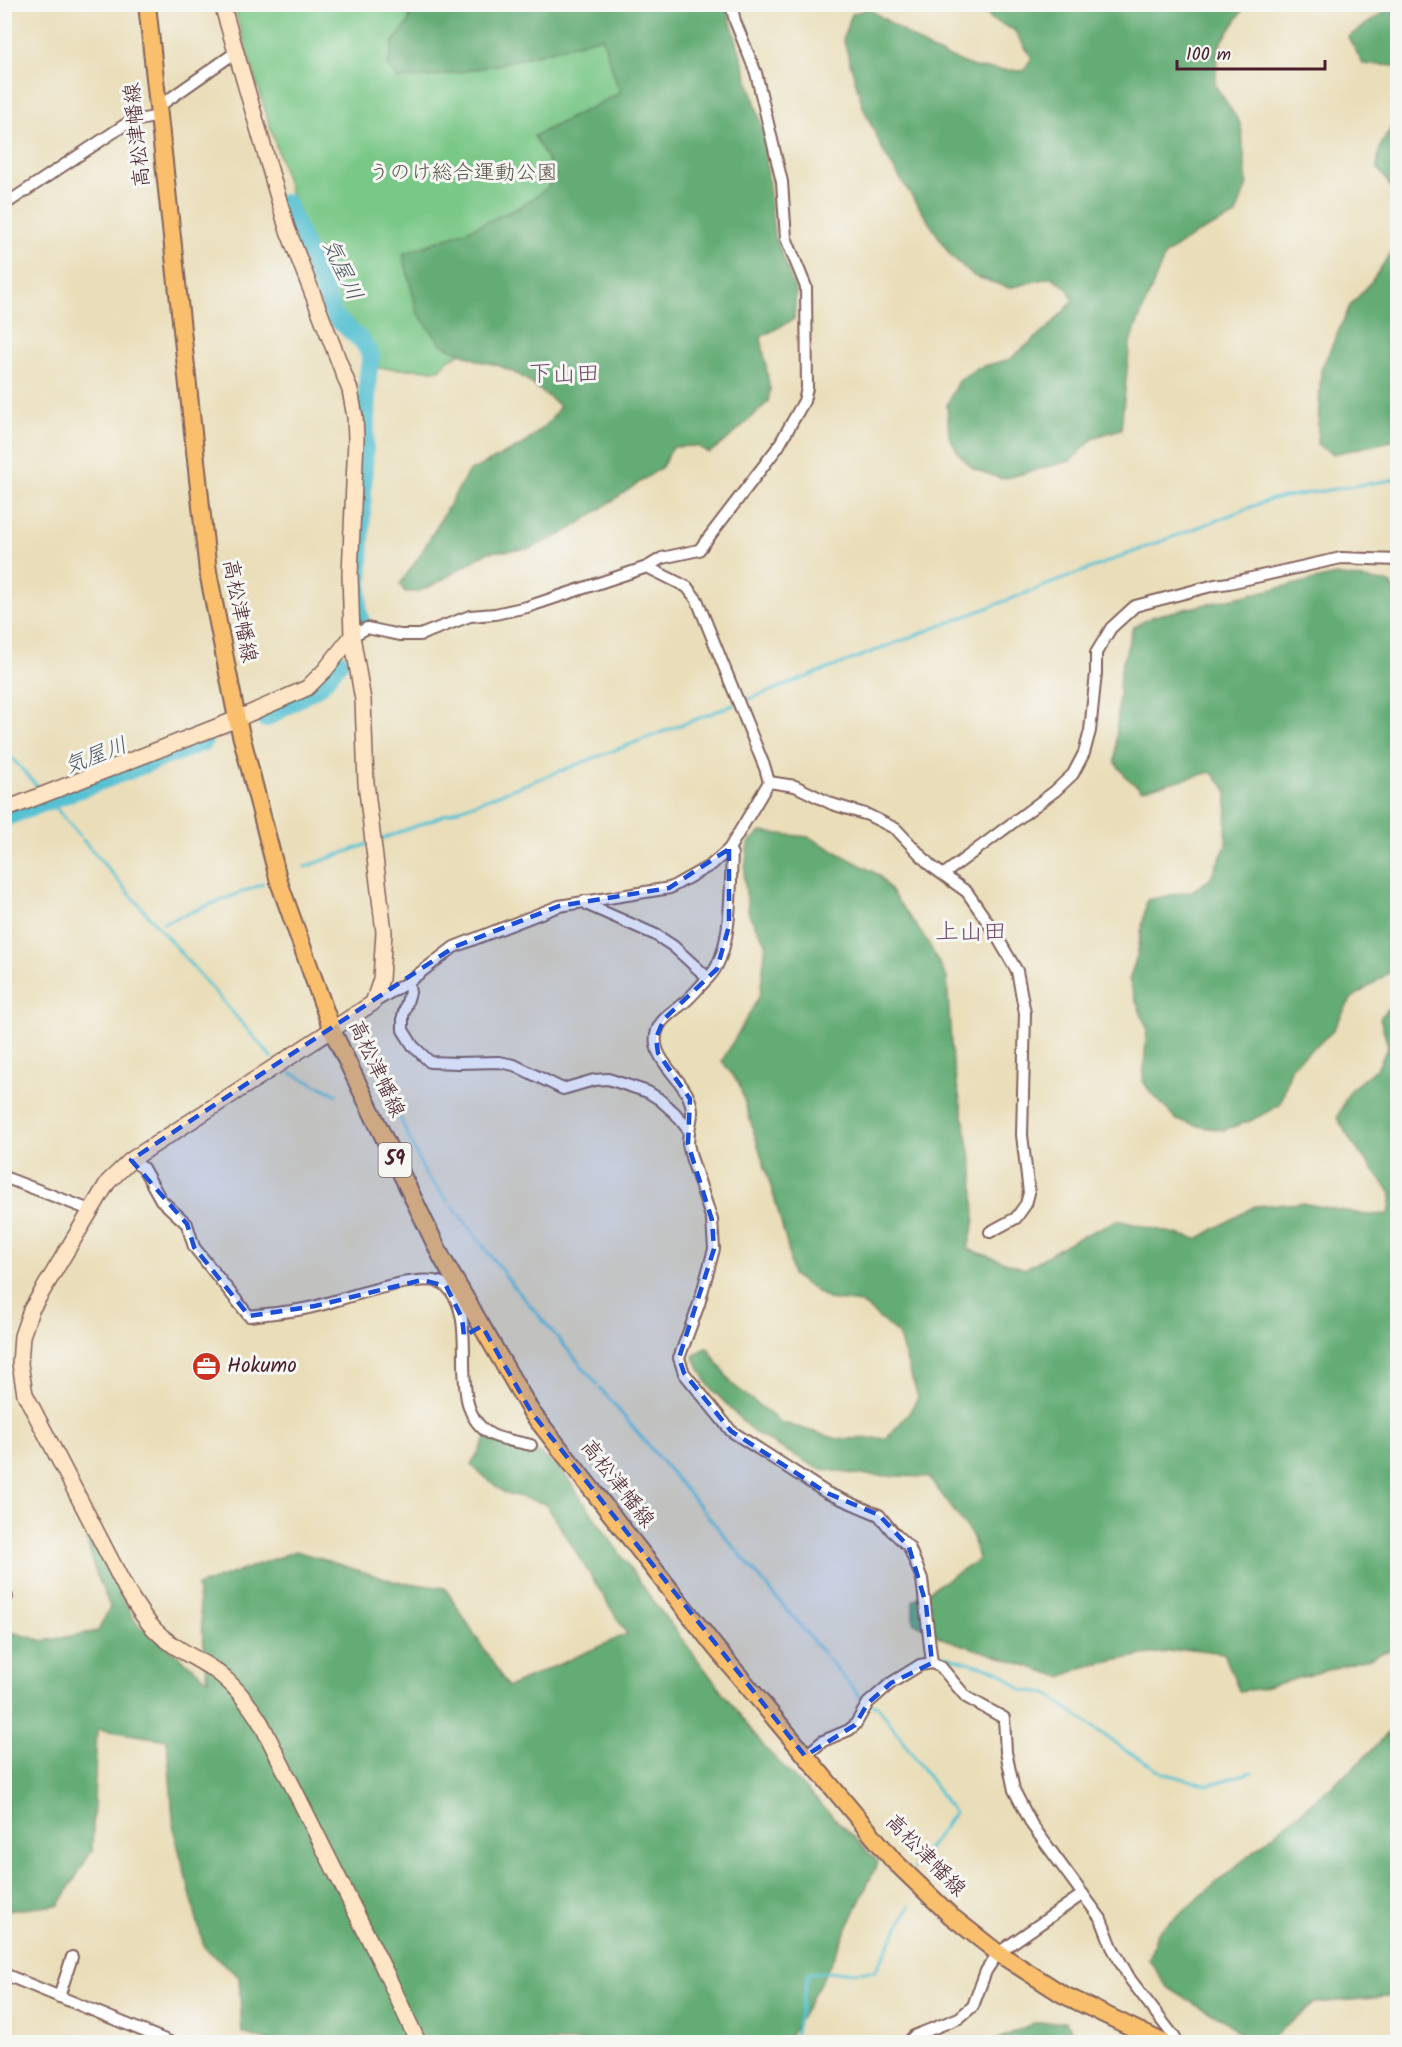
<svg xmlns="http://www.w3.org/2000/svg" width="1402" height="2047" viewBox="0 0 1402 2047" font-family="Kalam,'Klee One',sans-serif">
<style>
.green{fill:#7ac888;stroke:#62745a;stroke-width:1.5}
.forest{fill:#63ac74;stroke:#566650;stroke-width:1.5}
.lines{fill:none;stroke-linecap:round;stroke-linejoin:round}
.stream{stroke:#57c1d2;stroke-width:3}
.river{stroke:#57c1d2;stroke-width:18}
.street-casing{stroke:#82625d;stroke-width:14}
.secondary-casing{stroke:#82625d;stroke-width:18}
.primary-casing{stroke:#82625d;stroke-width:20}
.street{stroke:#fff;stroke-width:10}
.secondary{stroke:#fde5c5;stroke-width:15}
.primary{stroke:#f9bf6d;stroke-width:16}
.marked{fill:#1d4ed8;fill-opacity:0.2;stroke:#1d4ed8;stroke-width:4.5;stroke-dasharray:12 8;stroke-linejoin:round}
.labels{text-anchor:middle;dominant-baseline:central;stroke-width:6;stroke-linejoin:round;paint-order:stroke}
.shield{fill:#f6f6f2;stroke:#7e6067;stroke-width:1.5}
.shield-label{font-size:20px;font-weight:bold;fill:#4a1f2b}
.street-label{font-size:21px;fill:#4a1f2b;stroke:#f6f6f2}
.park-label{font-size:21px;fill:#585247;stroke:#f6f6f2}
.poi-label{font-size:21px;fill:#4a1f2b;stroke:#f6f6f2;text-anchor:start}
.water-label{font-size:22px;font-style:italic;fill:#4f5865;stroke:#f6f6f2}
.quarter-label{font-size:24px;fill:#744e6e;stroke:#f6f6f2}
</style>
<rect width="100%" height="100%" fill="#f6f6f2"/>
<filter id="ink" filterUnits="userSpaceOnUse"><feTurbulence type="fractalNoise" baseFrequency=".0167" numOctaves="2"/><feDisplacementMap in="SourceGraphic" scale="12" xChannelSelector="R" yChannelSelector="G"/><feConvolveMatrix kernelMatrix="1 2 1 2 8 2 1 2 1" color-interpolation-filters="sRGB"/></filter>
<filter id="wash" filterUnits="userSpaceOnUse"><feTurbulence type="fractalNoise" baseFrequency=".008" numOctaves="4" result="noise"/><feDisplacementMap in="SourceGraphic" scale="24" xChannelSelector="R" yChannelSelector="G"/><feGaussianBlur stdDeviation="1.35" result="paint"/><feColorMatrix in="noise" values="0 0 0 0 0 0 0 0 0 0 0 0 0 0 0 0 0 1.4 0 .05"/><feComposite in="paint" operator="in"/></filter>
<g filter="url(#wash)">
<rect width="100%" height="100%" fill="#eadeba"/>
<polygon class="green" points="233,5 713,5 471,348 448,360 440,370 377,368 335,304 296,211"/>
<g class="forest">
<path d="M 411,5 L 726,5 L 763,130 L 774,233 L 796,292 L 794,319 L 761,337 L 770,390 L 768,402 L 728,439 L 709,453 L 697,446 L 673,447 L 662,467 L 568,531 L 529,549 L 488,552 L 435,584 L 417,592 L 405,592 L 400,584 L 419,557 L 468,472 L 524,444 L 550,421 L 560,406 L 523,377 L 498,365 L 479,361 L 441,344 L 417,312 L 403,254 L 466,231 L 520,207 L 546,189 L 556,175 L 534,136 L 620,93 L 602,37 C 535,55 468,76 398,79 L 388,67 L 393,42 L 409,22 Z"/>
<polygon points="979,5 1249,5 1244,8 1219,46 1215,85 1241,125 1247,184 1236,215 1196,234 1165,255 1130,342 1121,429 1095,437 1070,461 1002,479 974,469 959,454 949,436 947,405 958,381 977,368 1010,359 1049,327 1073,301 1068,289 1052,277 1009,288 974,276 951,256 885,155 863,107 843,38 852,14 868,8 931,50 977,68 1023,71 1032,58 1014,30 991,19"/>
<polygon points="1394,5 1397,5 1397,66 1363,64 1348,37"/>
<polygon points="1397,117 1397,188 1391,187 1377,167 1380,147"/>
<polygon points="1397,247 1397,440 1333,454 1317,445 1321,370 1350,306 1371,282 1391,253"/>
<polygon points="1336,575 1390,583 1397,595 1397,967 1351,999 1332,1032 1292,1066 1280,1105 1250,1121 1224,1130 1202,1127 1177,1120 1151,1093 1143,1081 1147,1028 1136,1001 1129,980 1137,956 1147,900 1192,891 1209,880 1226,846 1227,790 1211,772 1142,790 1126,777 1115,762 1120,673 1133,627 1154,616"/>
<polygon points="761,832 809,837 879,875 927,941 947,978 952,1059 973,1167 975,1220 968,1249 1025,1269 1070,1242 1117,1220 1197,1239 1255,1206 1302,1203 1367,1215 1389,1214 1392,1194 1353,1144 1337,1118 1350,1090 1378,1067 1388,1046 1380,1018 1397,998 1397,1647 1367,1659 1259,1689 1239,1691 1224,1653 1191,1649 1143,1655 1084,1667 1061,1677 942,1638 913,1622 913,1601 978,1560 973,1537 929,1477 860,1475 817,1468 753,1432 709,1386 693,1356 707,1347 732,1384 780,1422 838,1439 887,1438 909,1413 918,1397 898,1334 861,1303 828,1299 792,1275 788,1248 775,1200 739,1084 722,1061 760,995 766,943 749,915 744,878 748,843"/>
<polygon points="487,1437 531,1448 560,1468 656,1605 765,1748 878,1862 830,1965 787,2042 271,2042 242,2033 239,1977 204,1947 174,1831 167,1740 97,1729 92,1850 59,1905 5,1911 4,1630 44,1641 98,1631 110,1607 94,1568 87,1539 96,1541 136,1623 208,1679 197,1586 296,1551 393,1581 445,1588 508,1687 627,1634 546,1504 503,1492 471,1465"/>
<polygon points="1397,1724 1397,1996 1315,2003 1273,2037 1250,2042 1222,2018 1199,2007 1167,1987 1149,1960 1157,1933 1361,1761"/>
<polygon points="1066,2022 1078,2042 992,2042 1034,2023"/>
</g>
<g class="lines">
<g class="stream">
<polyline points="744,701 1272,499 1398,479"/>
<polyline points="4,749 38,787"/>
<polyline points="56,808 80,836"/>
<polyline points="83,840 272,1058"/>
<polyline points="379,840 736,704"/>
<polyline points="305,867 368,844"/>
<polyline points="163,923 263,884"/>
<polyline points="291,1073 336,1094"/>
<polyline points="396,1109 425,1174 448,1201"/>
<polyline points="453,1206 511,1283 597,1384"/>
<polyline points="600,1388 824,1654"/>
<polyline points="935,1653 999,1671 1022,1690 1046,1693 1125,1750 1165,1774 1208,1785 1252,1772"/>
<polyline points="827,1658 865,1702"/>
<polyline points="915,1662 927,1655"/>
<polyline points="873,1705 878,1706 954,1813 914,1868"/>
<polyline points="794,2042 808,1973 875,1971 910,1906"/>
</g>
<g class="river">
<polyline points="286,202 334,316 363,342 371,356 368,375 358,609 362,626"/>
<polyline points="265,719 321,685 340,662"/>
<polyline points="4,818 204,742"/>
</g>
</g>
</g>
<g filter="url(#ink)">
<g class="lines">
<defs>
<g id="street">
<polyline points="158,107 236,52"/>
<polyline points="4,205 129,122 159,116"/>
<polyline points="352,636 367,628 400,635 420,635 470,616 495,614 527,607 647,567 662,558 699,550 778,447 804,401 807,388 806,287 786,238 782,182 756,73 735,21 731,4"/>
<polyline points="769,782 795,786 832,804 868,815 896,829 931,866 967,892 993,930 1017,971 1025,1013 1022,1135 1029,1193 1026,1204 1016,1218 990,1232"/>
<polyline points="944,874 1055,791 1073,774 1084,753 1090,731 1096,673 1096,653 1111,628 1135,606 1215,585 1229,583 1341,558 1398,560"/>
<path d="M 585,901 L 588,905 L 656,935 L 673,946 L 708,978 C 733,954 730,887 732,854 L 729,849"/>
<polyline points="408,982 410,992 403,1016 403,1030 413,1046 430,1062 458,1063 499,1062 514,1065 563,1089 594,1080 608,1079 648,1092 659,1099 675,1113 689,1131 688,1144 691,1157 712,1220 714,1249 699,1304 679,1358 684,1373 731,1431 827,1493 879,1515 892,1531 909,1547 922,1579 932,1663"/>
<polyline points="373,1003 408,982 454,947 559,906 670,888 711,865 729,849 769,782 765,768 697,600 687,587 647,567"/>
<path d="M 689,1131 C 690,1125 692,1118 692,1113 C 693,1080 642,1060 659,1026 C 664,1016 677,1009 686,1001 C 694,994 701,985 708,978"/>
<path d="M 131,1160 L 143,1168 L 161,1200 L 187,1224 L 194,1247 L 249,1316 C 272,1313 295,1312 317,1306 C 340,1300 426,1269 445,1285 C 485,1320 440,1407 492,1435 C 503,1440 519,1442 531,1445"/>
<polyline points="4,1177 90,1210"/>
<polyline points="4,1596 7,1597"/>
<polyline points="805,1756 823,1741 849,1730 855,1725 868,1703 891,1683 920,1665 932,1663 941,1667 966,1697 1004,1718 1006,1752 1014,1790 1032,1825 1101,1919 1112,1947 1130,1979 1175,2038 1174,2042"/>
<polyline points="4,1974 170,2042"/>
<polyline points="59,1997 72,1957"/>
<polyline points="908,2042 914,2036 959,2018 973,2006 986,1971 998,1953 1083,1894"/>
</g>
<g id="secondary">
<path d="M 222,4 L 287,228 L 350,390 L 355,417 L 356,439 L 350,574 L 352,636 L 363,700 L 366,783 L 384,932 L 381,979 L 373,1003 L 131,1160 L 108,1182 L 31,1310 L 22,1336 L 20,1364 L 25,1394 L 126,1589 C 135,1604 144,1619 156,1631 C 174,1649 197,1658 217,1672 C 236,1686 250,1705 262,1725 L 386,1973 L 418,2042"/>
<polyline points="4,810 237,719 307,688 325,670 352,636"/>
</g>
<polyline id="primary" points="147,4 208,572 237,719 279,882 332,1030 442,1258 532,1413 715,1647 893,1860 951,1916 998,1953 1062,1994 1162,2042"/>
</defs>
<use href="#street" class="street-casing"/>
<use href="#secondary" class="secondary-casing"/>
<use href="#primary" class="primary-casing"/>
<use href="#street" class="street"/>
<use href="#secondary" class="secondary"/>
<use href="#primary" class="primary"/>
</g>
</g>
<path class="marked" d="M 729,849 L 729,926 L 717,969 L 664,1019 L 656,1038 L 658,1053 L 690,1099 L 688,1144 L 712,1220 L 714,1249 L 679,1358 L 684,1373 L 731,1431 L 827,1493 L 879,1515 L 909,1547 L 926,1604 L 932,1663 L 891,1683 L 868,1703 L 855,1725 L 805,1756 L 532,1413 L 482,1326 L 464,1336 L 462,1318 L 446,1286 L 422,1280 L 315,1306 L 249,1316 L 194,1247 L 187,1224 L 131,1160 L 454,947 L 559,906 L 669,888 Z"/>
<defs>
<symbol id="office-disc" viewBox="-11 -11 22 22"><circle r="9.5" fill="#c8321e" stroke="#f6f6f2"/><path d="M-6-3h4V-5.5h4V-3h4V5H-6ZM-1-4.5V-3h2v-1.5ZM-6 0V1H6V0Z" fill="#fff"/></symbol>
</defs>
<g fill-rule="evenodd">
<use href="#office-disc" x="190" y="1350" width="33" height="33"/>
</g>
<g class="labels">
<rect class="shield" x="378.5" y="1143" width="33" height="34" rx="4.5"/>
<g class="shield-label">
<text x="395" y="1160">59</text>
</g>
<g class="street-label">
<text transform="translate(138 135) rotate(-96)">高松津幡線</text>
<text transform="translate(239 611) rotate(79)">高松津幡線</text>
<text transform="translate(376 1069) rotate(65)">高松津幡線</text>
<text transform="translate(617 1484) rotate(52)">高松津幡線</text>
<text transform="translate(925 1856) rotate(46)">高松津幡線</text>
</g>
<g class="park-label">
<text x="463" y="173">うのけ総合運動公園</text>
</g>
<g class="poi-label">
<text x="227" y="1366">Hokumo</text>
</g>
<g class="water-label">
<text transform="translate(341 270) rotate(65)">気屋川</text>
<text transform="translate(96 757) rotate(-21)">気屋川</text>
</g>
<g class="quarter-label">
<text x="564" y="374">下山田</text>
<text x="971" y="932">上山田</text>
</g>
</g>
<rect width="1402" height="2047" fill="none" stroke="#f6f6f2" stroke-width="24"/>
<path d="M1177 60v9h148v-9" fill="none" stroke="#4a1f2b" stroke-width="3"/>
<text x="1186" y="60" font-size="18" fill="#4a1f2b" stroke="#f6f6f2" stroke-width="4.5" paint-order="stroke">100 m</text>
</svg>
